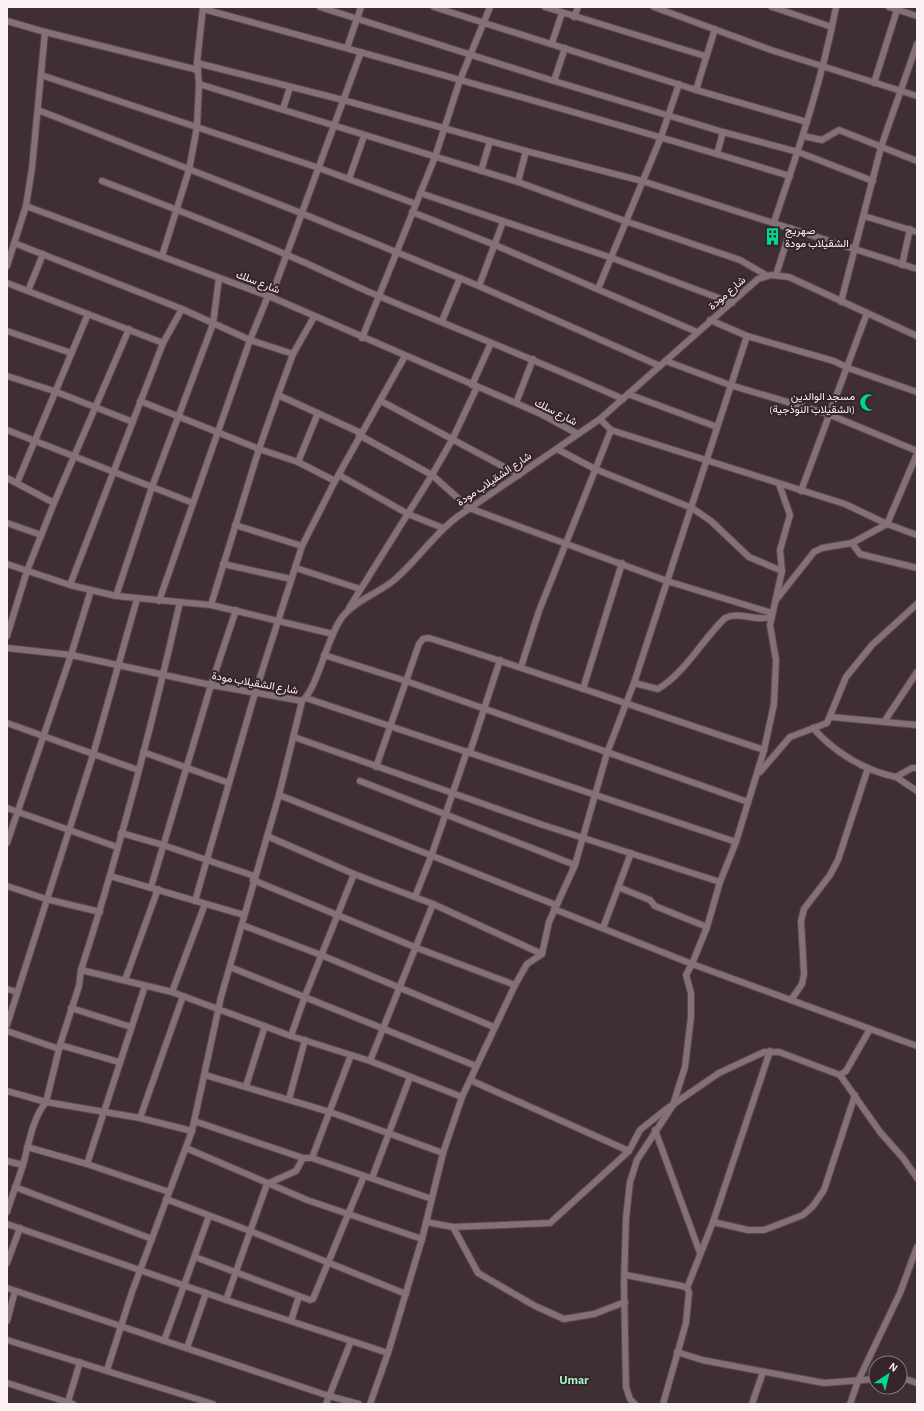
<svg xmlns="http://www.w3.org/2000/svg" width="924" height="1411" viewBox="0 0 924 1411" font-family="'Alegreya Sans',Vazirmatn,sans-serif">
<style>
.lines{fill:none;stroke-linecap:round;stroke-linejoin:round}
.minor-casing{stroke:#594a50;stroke-width:8}
.minor{stroke:#847076;stroke-width:6}
.labels{text-anchor:middle;dominant-baseline:central;stroke-width:4;stroke-linejoin:round;paint-order:stroke}
.poi-label{font-size:11px;fill:#fbf0f3;stroke:#35252a;text-anchor:start}
.street-label{font-size:11px;fill:#fbf0f3;stroke:#35252a}
.quarter-label{font-size:13px;font-weight:bold;fill:#a8f8cb;stroke:#35252a}
</style>
<rect width="100%" height="100%" fill="#3f2e34"/>
<g class="lines">
<defs>
<g id="minor">
<polyline points="320,7 554,81 723,132 798,152 873,181"/>
<polyline points="434,7 696,90 807,122"/>
<polyline points="545,7 705,56"/>
<polyline points="654,7 771,50 917,96"/>
<polyline points="772,7 832,27"/>
<polyline points="889,7 917,16"/>
<path d="M 203,9 C 399,62 595,117 790,176"/>
<polyline points="574,17 578,7"/>
<polyline points="7,21 45,32 198,70"/>
<polyline points="552,43 562,13"/>
<polyline points="347,48 361,7"/>
<polyline points="197,63 343,100 526,151 642,181 917,269"/>
<polyline points="41,75 319,168 416,204"/>
<polyline points="554,81 565,48"/>
<polyline points="874,83 897,10"/>
<polyline points="199,84 518,182 625,221 740,260 766,275"/>
<polyline points="696,90 715,29"/>
<polyline points="283,109 290,87"/>
<polyline points="38,110 301,213 479,286 660,366"/>
<polyline points="803,136 822,140 839,130 917,161"/>
<polyline points="717,154 723,132"/>
<polyline points="481,171 490,141"/>
<polyline points="349,179 364,136"/>
<path d="M 102,181 C 164,205 226,228 287,255 C 319,268 349,284 381,297 C 462,331 543,363 623,399"/>
<polyline points="518,182 526,151"/>
<polyline points="420,193 612,258 732,303"/>
<polyline points="26,206 271,297 541,414 578,434"/>
<polyline points="412,212 495,245 697,332"/>
<polyline points="864,216 917,232"/>
<path d="M 774,222 C 798,151 822,81 836,7"/>
<polyline points="14,243 182,309 250,340 293,354"/>
<polyline points="162,256 189,170 197,127 199,84 197,63 203,7"/>
<polyline points="902,265 910,229"/>
<polyline points="7,266 26,206 32,168 45,32"/>
<polyline points="776,275 791,228"/>
<polyline points="7,283 163,343"/>
<polyline points="479,286 503,222"/>
<polyline points="598,289 661,137 679,84"/>
<polyline points="28,291 43,254"/>
<polyline points="271,297 361,52"/>
<polyline points="841,302 881,147 917,44"/>
<polyline points="710,320 747,336 834,361 848,368 917,392"/>
<polyline points="442,321 460,278"/>
<polyline points="7,331 71,353"/>
<polyline points="362,338 435,157 460,80 490,7"/>
<polyline points="666,361 730,385 828,414 917,451"/>
<polyline points="7,376 54,391 133,422"/>
<polyline points="472,385 491,343"/>
<polyline points="628,394 717,427"/>
<polyline points="278,395 361,433"/>
<polyline points="140,401 259,449 298,462 335,481"/>
<polyline points="381,401 519,475"/>
<polyline points="516,403 533,359"/>
<polyline points="600,419 611,430 617,432 845,504 887,524 917,535"/>
<polyline points="7,430 193,503"/>
<polyline points="359,435 432,475 469,508 667,581 772,613"/>
<polyline points="557,449 595,469 692,508 711,521 749,557 782,571"/>
<polyline points="298,462 318,413"/>
<polyline points="339,475 408,514 443,528"/>
<polyline points="7,478 54,503"/>
<polyline points="17,483 88,314"/>
<polyline points="801,491 867,313"/>
<polyline points="7,523 41,535"/>
<polyline points="235,525 302,546"/>
<polyline points="852,543 860,554 917,568"/>
<polyline points="7,564 70,585 116,596 211,605 333,634"/>
<polyline points="223,564 291,579"/>
<polyline points="296,568 360,589"/>
<polyline points="70,585 163,343 182,309"/>
<polyline points="116,596 152,487 213,324 219,278"/>
<polyline points="776,600 814,552 822,548 852,543 887,524 917,454"/>
<polyline points="159,601 250,340 268,296"/>
<polyline points="211,605 259,449 278,395 293,354 314,317"/>
<polyline points="349,608 432,475 452,440 477,387"/>
<polyline points="7,636 27,571 54,503 129,329"/>
<path d="M 7,648 L 71,655 L 211,685 L 302,701 C 318,688 327,636 343,616 C 355,601 378,593 393,581 C 416,562 433,535 457,517 L 600,419 L 758,279 L 771,275 L 789,277 L 917,336"/>
<polyline points="324,655 406,681 748,802"/>
<polyline points="521,667 539,611 611,430"/>
<path d="M 634,683 L 658,689 C 686,672 702,640 725,618 C 740,611 756,622 771,617"/>
<polyline points="583,689 622,563"/>
<polyline points="306,698 736,842"/>
<polyline points="831,717 917,725"/>
<polyline points="884,722 917,672"/>
<polyline points="7,723 138,770"/>
<path d="M 813,728 C 834,752 865,771 896,777 L 912,768 L 917,768"/>
<polyline points="294,737 543,825 720,882"/>
<polyline points="143,752 229,783"/>
<polyline points="470,752 500,660"/>
<path d="M 376,767 L 419,644 L 423,639 L 429,638 C 541,673 652,713 764,750"/>
<polyline points="760,772 790,737 827,723 846,677 872,645 917,604"/>
<polyline points="896,777 917,791"/>
<polyline points="360,781 575,865"/>
<polyline points="279,795 556,905"/>
<polyline points="7,808 117,847"/>
<polyline points="121,833 163,845 254,876"/>
<polyline points="267,836 354,874 433,904 542,954"/>
<polyline points="7,843 71,655 91,590"/>
<polyline points="110,876 244,915"/>
<polyline points="253,880 417,948 515,985"/>
<polyline points="7,886 46,899 100,912"/>
<polyline points="151,887 211,685 236,610"/>
<polyline points="618,887 650,900 655,906 707,927"/>
<polyline points="415,897 432,854 467,751"/>
<polyline points="195,901 255,693 302,546 335,481 405,356"/>
<polyline points="554,909 692,964 917,1046"/>
<polyline points="242,925 321,955 494,1027"/>
<polyline points="603,928 631,853"/>
<polyline points="230,967 476,1066"/>
<polyline points="81,970 172,992 291,1036 370,1061 462,1097"/>
<polyline points="125,980 158,889"/>
<polyline points="7,989 17,992"/>
<polyline points="172,992 205,904"/>
<polyline points="791,1000 802,984 804,974 801,921 804,909 830,875 838,860 868,768"/>
<polyline points="71,1008 131,1027"/>
<polyline points="7,1025 93,755 137,599"/>
<polyline points="7,1031 59,1049"/>
<polyline points="291,1036 305,996 354,874"/>
<polyline points="60,1045 119,1062"/>
<polyline points="370,1061 433,904"/>
<polyline points="205,1075 330,1112 443,1153"/>
<polyline points="840,1075 880,1132 903,1158 917,1178"/>
<polyline points="470,1080 629,1151"/>
<polyline points="246,1086 265,1026"/>
<polyline points="7,1091 46,1102 140,1118 192,1131"/>
<polyline points="289,1099 305,1040"/>
<polyline points="140,1118 183,996"/>
<polyline points="194,1121 303,1158 312,1158 432,1199"/>
<polyline points="655,1130 700,1253"/>
<polyline points="27,1147 87,1164 169,1192"/>
<polyline points="186,1148 307,1200 422,1239"/>
<polyline points="312,1158 351,1055"/>
<polyline points="7,1161 23,1165"/>
<polyline points="87,1164 145,986"/>
<polyline points="372,1178 410,1077"/>
<polyline points="15,1187 152,1239"/>
<polyline points="166,1199 250,1231 406,1294"/>
<path d="M 7,1212 C 12,1196 18,1181 23,1165 C 29,1144 32,1119 46,1102 L 60,1045 L 79,986 L 81,970 C 120,849 152,725 180,602"/>
<polyline points="426,1222 453,1227 550,1223 629,1151 640,1130 665,1110 719,1073 764,1052 779,1052 840,1075 846,1071 870,1029"/>
<polyline points="713,1222 748,1230 764,1230 803,1215 813,1206 824,1190 855,1095"/>
<polyline points="7,1224 226,1300 388,1353"/>
<polyline points="453,1227 478,1273 535,1306 564,1319 594,1314 625,1302"/>
<polyline points="195,1257 299,1296 310,1300 313,1299 364,1176"/>
<polyline points="7,1263 20,1228"/>
<polyline points="626,1275 682,1286 687,1288 689,1292 686,1323 663,1404"/>
<polyline points="7,1288 329,1396 359,1404"/>
<polyline points="687,1288 713,1222 770,1051"/>
<polyline points="226,1300 267,1184 296,1171 303,1158"/>
<polyline points="7,1321 15,1291"/>
<polyline points="291,1321 299,1296"/>
<polyline points="7,1340 213,1404"/>
<polyline points="164,1341 209,1216"/>
<polyline points="187,1348 206,1293"/>
<polyline points="677,1352 702,1360 824,1383 876,1379"/>
<polyline points="107,1370 132,1292 192,1131 221,997 279,795 302,701"/>
<polyline points="900,1377 917,1383"/>
<polyline points="7,1383 73,1404"/>
<polyline points="68,1402 80,1362"/>
<polyline points="326,1404 351,1341"/>
<polyline points="370,1404 388,1353 422,1239 443,1153 462,1097 515,985 527,964 542,954 549,922 575,865 607,753 634,683 747,336"/>
<polyline points="635,1404 630,1399 626,1387 624,1285 626,1218 630,1182 637,1160 673,1105 685,1067 691,1017 691,993 686,975 692,964 707,927 720,882 736,842 764,750 774,704 776,660 770,625 782,571 780,550 790,515 779,484"/>
<polyline points="752,1404 763,1372"/>
<polyline points="850,1404 858,1381 900,1293 917,1247"/>
</g>
</defs>
<use href="#minor" class="minor-casing"/>
<use href="#minor" class="minor"/>
</g>
<defs>
<symbol id="building-bare" viewBox="-9 -9 18 18"><path d="M-4-6H4V6H1V3H-1V6H-4ZM-2.5-4.3h1.7v1.8h-1.7ZM.8-4.3h1.7v1.8H.8ZM-2.5-1h1.7V.8h-1.7ZM.8-1h1.7V.8H.8Z" fill="#00d98c" stroke="#35252a" stroke-width="2.5" paint-order="stroke"/></symbol>
<symbol id="mosque-bare" viewBox="-9 -9 18 18"><path d="M3.5-4.9A6 6 0 1 0 3.5 4.9A5 5 0 1 1 3.5-4.9Z" fill="#00d98c" stroke="#35252a" stroke-width="2.5" paint-order="stroke"/></symbol>
</defs>
<g fill-rule="evenodd">
<use href="#building-bare" x="760" y="224" width="25" height="25"/>
<use href="#mosque-bare" x="856" y="390" width="25" height="25"/>
</g>
<g class="labels">
<g class="poi-label">
<text x="785" y="230">صهريج<tspan x="785" dy="13">الشقيلاب مودة</tspan></text>
<text x="855" y="396" text-anchor="end">مسجد الوالدين<tspan x="855" dy="13">(الشقيلاب النوذجية)</tspan></text>
</g>
<g class="street-label">
<text transform="translate(258 282) rotate(21)">شارع سلك</text>
<text transform="translate(727 293) rotate(-41)">شارع مودة</text>
<text transform="translate(556 412) rotate(27)">شارع سلك</text>
<text transform="translate(494 479) rotate(-34)">شارع الشقيلاب مودة</text>
<text transform="translate(255 683) rotate(10)">شارع الشقيلاب مودة</text>
</g>
<g class="quarter-label">
<text x="574" y="1380">Umar</text>
</g>
</g>
<rect width="924" height="1411" fill="none" stroke="#fbf0f3" stroke-width="16"/>
<g transform="translate(888 1375) rotate(35)"><circle r="19" fill="#35252a" stroke="#84767a"/>
<path d="M0-3L7 15L0 10L-7 15Z" fill="#00d98c"/>
<text y="-6" font-size="11" font-weight="bold" text-anchor="middle" fill="#fbf0f3">N</text>
</g>
</svg>
